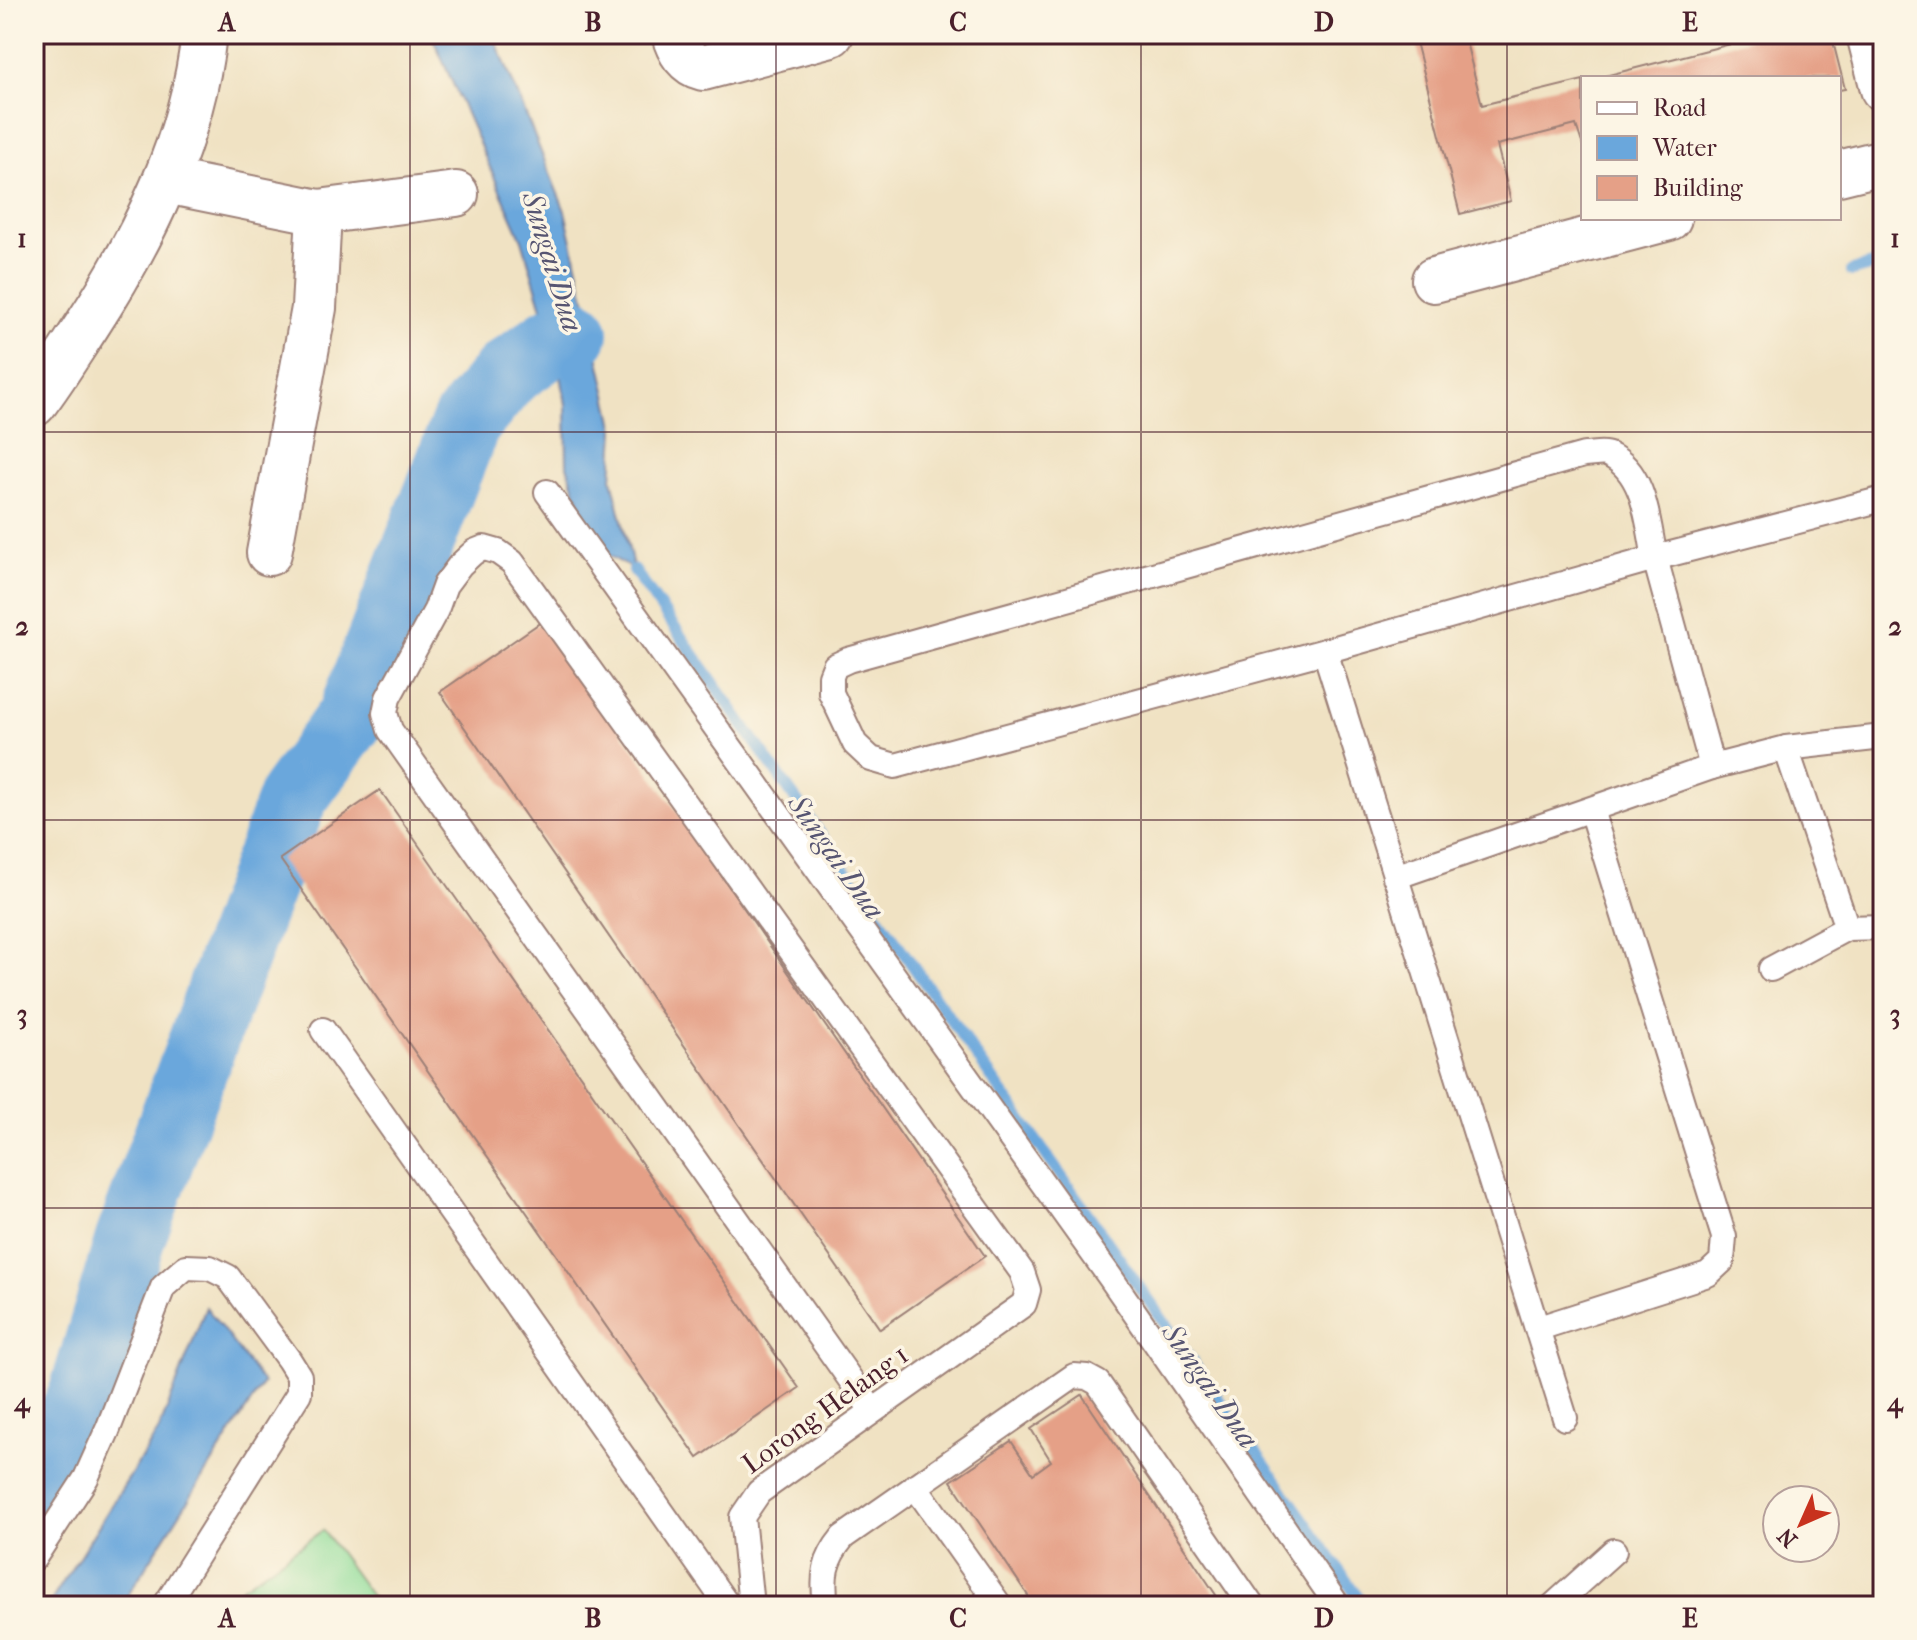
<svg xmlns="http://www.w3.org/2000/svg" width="1917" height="1640" viewBox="0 0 1917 1640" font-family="'IM FELL French Canon',serif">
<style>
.pitch{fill:#91dd9a;stroke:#6e7e62;stroke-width:2}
.water{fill:#6aa7dc;stroke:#5a6384;stroke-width:2}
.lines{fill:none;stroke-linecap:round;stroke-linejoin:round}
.stream{stroke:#6aa7dc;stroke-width:12}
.river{stroke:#6aa7dc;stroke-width:70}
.building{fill:#e5a087}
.service-casing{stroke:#9d8077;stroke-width:28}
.minor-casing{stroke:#9d8077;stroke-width:48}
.service{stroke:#fff;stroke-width:24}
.minor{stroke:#fff;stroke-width:44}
.grid{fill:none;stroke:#4a1f2b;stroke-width:2;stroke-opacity:0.55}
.labels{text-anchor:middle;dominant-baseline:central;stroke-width:7;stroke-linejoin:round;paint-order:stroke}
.street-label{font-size:28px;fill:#4a1f2b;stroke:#fcf5e5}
.water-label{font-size:30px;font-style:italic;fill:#575572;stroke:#fcf5e5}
.neatline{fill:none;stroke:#4a1f2b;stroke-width:3}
.grid-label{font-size:26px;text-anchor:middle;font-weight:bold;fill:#4a1f2b}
</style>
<rect width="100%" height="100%" fill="#fcf5e5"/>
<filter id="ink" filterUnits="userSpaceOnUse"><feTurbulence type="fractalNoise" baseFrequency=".0125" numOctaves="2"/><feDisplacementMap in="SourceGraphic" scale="16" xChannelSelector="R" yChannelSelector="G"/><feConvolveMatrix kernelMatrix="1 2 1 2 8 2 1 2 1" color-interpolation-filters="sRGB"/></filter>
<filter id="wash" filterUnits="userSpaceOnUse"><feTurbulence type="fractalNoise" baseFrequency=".006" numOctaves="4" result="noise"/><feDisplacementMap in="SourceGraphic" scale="32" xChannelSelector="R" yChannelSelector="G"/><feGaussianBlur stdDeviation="1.8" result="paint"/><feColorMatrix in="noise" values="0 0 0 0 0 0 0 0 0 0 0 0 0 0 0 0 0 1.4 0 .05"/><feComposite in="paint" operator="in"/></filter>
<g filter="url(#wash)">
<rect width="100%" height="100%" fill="#f0e2c3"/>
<polygon class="pitch" points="323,1530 378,1606 223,1606 221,1602"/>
<g class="water">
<polygon points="431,34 493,34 565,211 615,430 612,479 634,570 608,555 585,519 567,466 566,405 560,369 522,240"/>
<polygon points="206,1307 263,1383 121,1606 48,1606 159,1430"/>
</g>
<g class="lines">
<g class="stream">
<polyline points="1852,271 1883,262"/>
<polyline points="634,570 1364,1606"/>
</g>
<polyline class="river" points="34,1492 83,1396 130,1239 293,797 352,716 466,423 506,374 551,342 574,333"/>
</g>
<g id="blocks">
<g class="building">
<polygon points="1414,34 1464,34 1482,105 1583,80 1583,146 1576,125 1497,145 1511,201 1460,214"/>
<polygon points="1770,34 1831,34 1845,89 1839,90 1839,78 1597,78"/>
<polygon points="544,620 985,1256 880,1329 440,692"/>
<polygon points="380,790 799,1388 698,1458 280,859"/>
<polygon points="1082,1395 1216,1595 1199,1606 1135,1604 1035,1606 951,1481 1011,1441 1033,1474 1051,1461 1031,1429"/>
</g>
</g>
</g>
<g filter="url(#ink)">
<use href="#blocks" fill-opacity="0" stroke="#9d8077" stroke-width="2"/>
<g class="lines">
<defs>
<g id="service">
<polyline points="547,492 1110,1277 1338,1606"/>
<polyline points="1325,651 1565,1418"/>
<polyline points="1786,748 1847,928"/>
<path d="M 1712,767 L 1655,558 L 1325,651 L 895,766 L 871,759 L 855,744 L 831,693 L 831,676 L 835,666 L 848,660 L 1584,455 C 1591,455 1603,452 1609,455 C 1646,472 1648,525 1655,558 L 1883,499"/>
<polyline points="1395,877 1712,767 1786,748 1883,737"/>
<polyline points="1771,969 1847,928 1883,927"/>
<polyline points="323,1030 728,1606"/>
<polyline points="1539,1328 1708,1274 1722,1261 1724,1237 1591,810"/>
<polyline points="915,1486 1000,1606"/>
<polyline points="34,1558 86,1478 108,1429 163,1287 186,1267 210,1268 228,1277 289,1360 299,1376 299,1393 165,1606"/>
<polyline points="751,1606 742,1517 759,1492 1024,1304 1028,1290 1022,1272 512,562 498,552 484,548 474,552 460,565 445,585 436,610 388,698 385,713 390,730 872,1410"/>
<path d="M 826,1606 C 822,1576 824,1560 843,1537 L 1074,1376 L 1087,1377 L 1098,1383 L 1252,1606"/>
<polyline points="1553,1606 1614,1551"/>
</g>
<g id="minor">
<path d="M 674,34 C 678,50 687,64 703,68 L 831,34"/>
<polyline points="1869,34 1883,89"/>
<polyline points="1839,173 1883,162"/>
<polyline points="166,181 319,212 456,194"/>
<polyline points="1434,280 1669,218"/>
<path d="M 34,404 C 53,379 69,353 86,327 C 144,238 192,141 204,34"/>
<polyline points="269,553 314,308 319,212"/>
</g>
</defs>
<use href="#service" class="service-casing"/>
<use href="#minor" class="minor-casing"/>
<use href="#service" class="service"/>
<use href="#minor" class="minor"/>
</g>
</g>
<path class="grid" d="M 410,34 L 410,1606M 776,34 L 776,1606M 1141,34 L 1141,1606M 1507,34 L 1507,1606M 34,432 L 1883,432M 34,820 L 1883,820M 34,1208 L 1883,1208"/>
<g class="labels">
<g class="street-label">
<text transform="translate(825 1409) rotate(-36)">Lorong Helang 1</text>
</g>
<g class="water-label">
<text transform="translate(552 262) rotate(73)">Sungai Dua</text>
<text transform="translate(836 857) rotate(55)">Sungai Dua</text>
<text transform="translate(1210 1386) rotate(55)">Sungai Dua</text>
</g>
</g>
<rect width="1917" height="1640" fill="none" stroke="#fcf5e5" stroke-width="88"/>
<rect x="1581" y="76" width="260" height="144" fill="#fcf5e5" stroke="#b59f9b" stroke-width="2"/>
<rect x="1597" y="102" width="40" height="12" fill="#ffffff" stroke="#b59f9b" stroke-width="2"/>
<text x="1653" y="116" font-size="24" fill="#4a1f2b">Road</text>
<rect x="1597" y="136" width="40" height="24" fill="#6aa7dc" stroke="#b59f9b" stroke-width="2"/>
<text x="1653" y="156" font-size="24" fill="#4a1f2b">Water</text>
<rect x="1597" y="176" width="40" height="24" fill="#e5a087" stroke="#b59f9b" stroke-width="2"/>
<text x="1653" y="196" font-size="24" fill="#4a1f2b">Building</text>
<g transform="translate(1801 1524) rotate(225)"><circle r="38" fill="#fcf5e5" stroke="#b59f9b" stroke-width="2"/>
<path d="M0-6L14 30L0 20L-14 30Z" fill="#c8321e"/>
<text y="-12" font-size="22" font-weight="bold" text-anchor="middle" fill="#4a1f2b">N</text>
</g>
<rect x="44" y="44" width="1829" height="1552" class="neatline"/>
<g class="grid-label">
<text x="227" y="31">A</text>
<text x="593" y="31">B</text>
<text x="958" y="31">C</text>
<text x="1324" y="31">D</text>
<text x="1690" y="31">E</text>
<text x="22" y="247">1</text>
<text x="1895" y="247">1</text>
<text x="22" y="635">2</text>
<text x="1895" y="635">2</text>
<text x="22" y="1023">3</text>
<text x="1895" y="1023">3</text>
<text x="22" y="1411">4</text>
<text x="1895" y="1411">4</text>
<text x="227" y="1627">A</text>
<text x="593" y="1627">B</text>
<text x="958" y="1627">C</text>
<text x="1324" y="1627">D</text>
<text x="1690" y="1627">E</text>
</g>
</svg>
